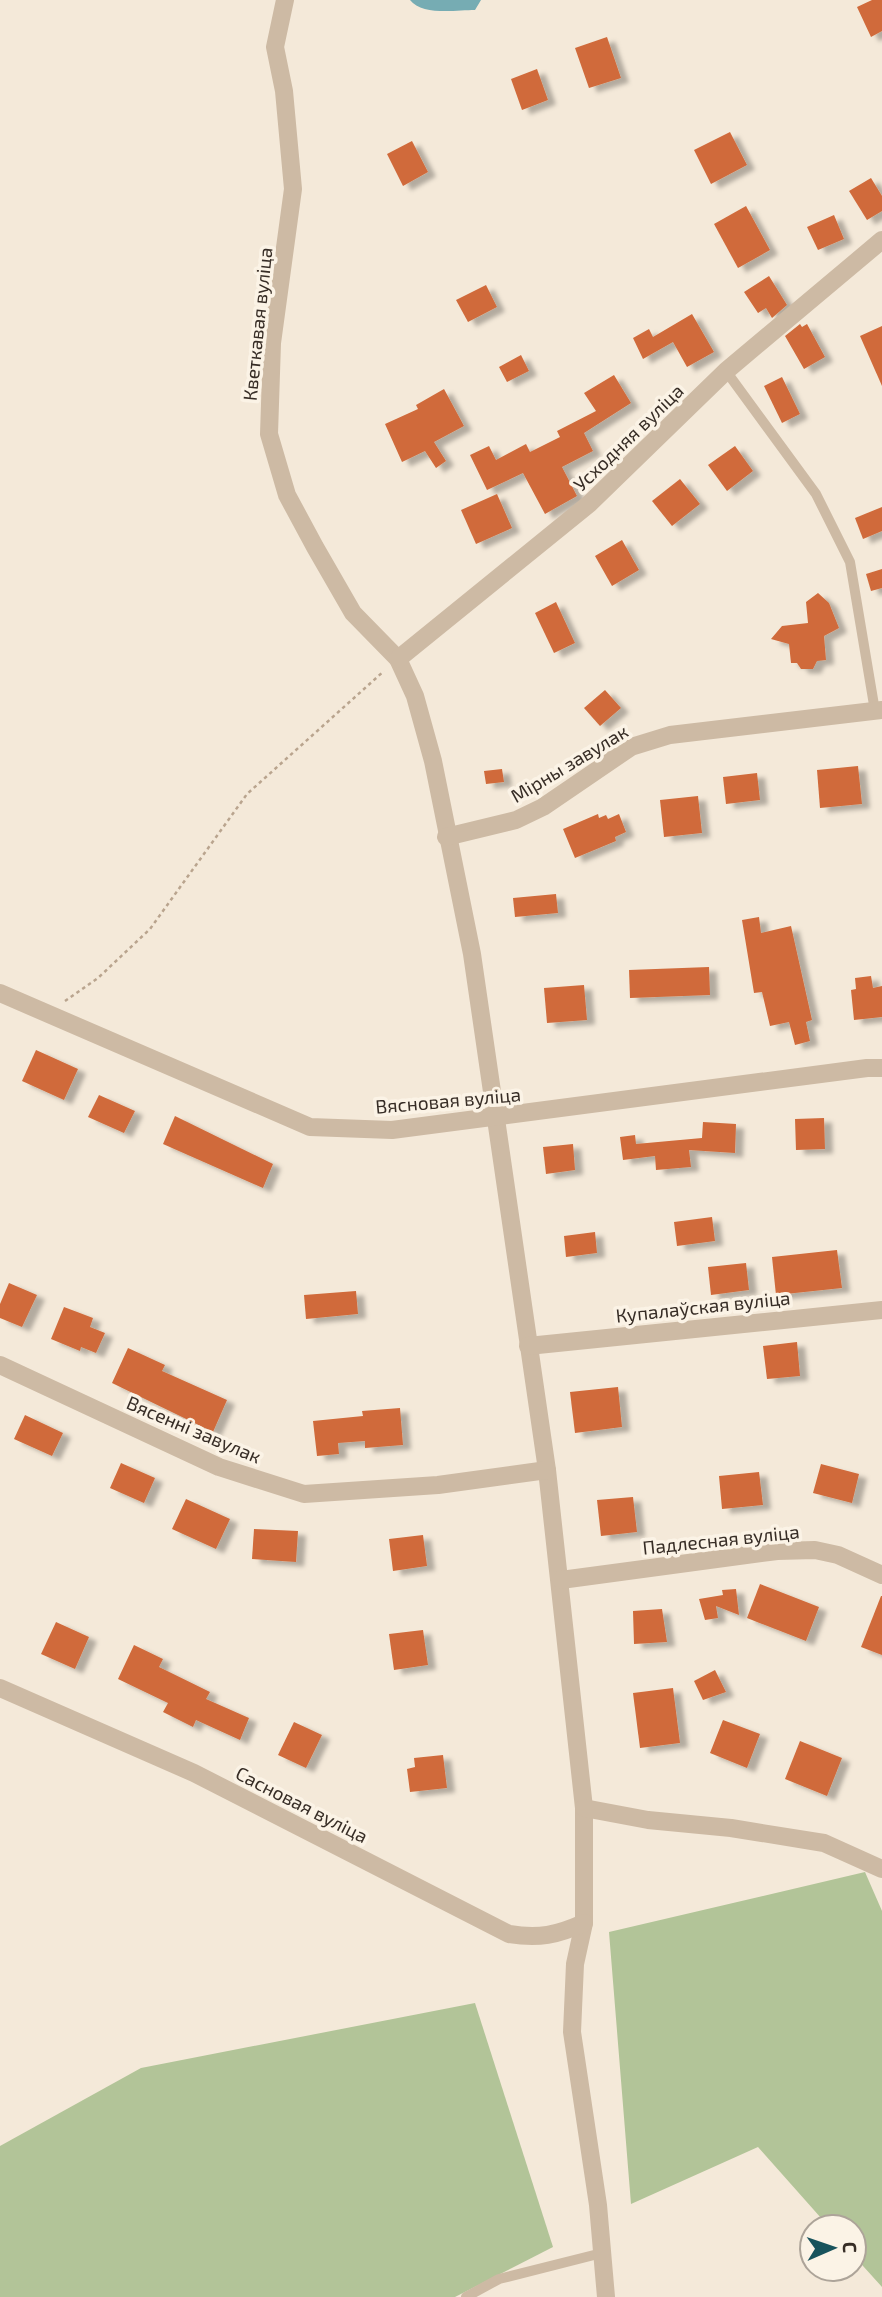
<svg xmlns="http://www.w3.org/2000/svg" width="882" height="2297" viewBox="0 0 882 2297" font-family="'Exo 2',sans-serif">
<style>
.green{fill:#b2c498}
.water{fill:#76acb3}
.building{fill:#d06a3a;filter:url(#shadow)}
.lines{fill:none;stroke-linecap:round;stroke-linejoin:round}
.path{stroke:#b9a48e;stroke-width:2.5;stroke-dasharray:3.5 3.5;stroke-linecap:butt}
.service{stroke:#cdbaa4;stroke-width:10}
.minor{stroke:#cdbaa4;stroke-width:18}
.labels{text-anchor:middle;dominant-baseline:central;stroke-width:7;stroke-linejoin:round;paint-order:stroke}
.street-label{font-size:19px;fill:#372d26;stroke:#fbf3e6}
</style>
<defs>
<filter id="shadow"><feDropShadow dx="8" dy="4.5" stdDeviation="2" flood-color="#0004"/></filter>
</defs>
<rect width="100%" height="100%" fill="#f4e9d9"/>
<g class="green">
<polygon points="865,1872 882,1911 882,2287 854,2256 854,2227 829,2227 758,2147 631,2204 609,1932"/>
<polygon points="475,2003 553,2247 455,2297 0,2297 0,2146 141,2068"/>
</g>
<path class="water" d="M 410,0 L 481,0 L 475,10 C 456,10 422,16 410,0 Z"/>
<g class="building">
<polygon points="872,0 882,0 882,31 871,37 857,7"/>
<polygon points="607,37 621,78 589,88 575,48"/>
<polygon points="537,69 548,100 522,110 511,79"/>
<polygon points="730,132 747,165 711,184 694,150"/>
<polygon points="412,141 428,172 403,186 387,154"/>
<polygon points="871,178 882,196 882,211 867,220 849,191"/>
<polygon points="746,206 770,250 738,268 714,224"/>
<polygon points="834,215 844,239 818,250 807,227"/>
<polygon points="769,276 787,305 772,318 766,308 758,313 744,292"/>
<polygon points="486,285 497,307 468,322 456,300"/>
<polygon points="692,314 714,352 687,367 673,342 643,359 633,338 649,329 653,337"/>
<polygon points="800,324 802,327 807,324 825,357 804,369 785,336"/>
<polygon points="882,326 882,386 860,336"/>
<polygon points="521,355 529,371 507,382 499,367"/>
<polygon points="614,375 631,403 584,433 593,451 562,467 577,496 545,514 523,473 487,490 470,455 489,446 496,460 526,444 530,452 560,437 557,431 596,411 584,393"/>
<polygon points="782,377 800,414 782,423 764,386"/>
<polygon points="444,389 464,426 434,442 446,461 436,468 425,451 402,462 385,424 418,409 416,405"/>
<polygon points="735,446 753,471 727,491 708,465"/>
<polygon points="680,479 700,504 672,526 652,501"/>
<polygon points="497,494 512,528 476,544 461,510"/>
<polygon points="882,507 882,531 863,539 855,518"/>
<polygon points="622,540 639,570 612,586 595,556"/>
<polygon points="882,569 882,588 871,591 866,574"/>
<polygon points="818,593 829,603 839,628 824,636 826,660 817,661 813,669 801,669 797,663 791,663 789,644 771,639 782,626 808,623 806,602"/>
<polygon points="556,602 575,643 554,653 535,613"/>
<polygon points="605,690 621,708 600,726 584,708"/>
<polygon points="858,766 862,804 820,808 817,770"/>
<polygon points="502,769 504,782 486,784 484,771"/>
<polygon points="757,773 760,800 726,804 723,777"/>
<polygon points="698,796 702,833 664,837 660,800"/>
<polygon points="598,814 599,818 606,815 608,819 619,814 626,832 615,837 616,841 575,858 563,829"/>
<polygon points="556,894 558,913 515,917 513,898"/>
<polygon points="759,917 761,933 791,926 812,1020 806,1022 810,1041 795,1045 789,1022 770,1026 762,992 754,993 742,920"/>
<polygon points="709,967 710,995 630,998 629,970"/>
<polygon points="871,976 873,988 882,986 882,1017 854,1020 851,990 856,989 855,978"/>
<polygon points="584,985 587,1020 547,1023 544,988"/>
<polygon points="36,1050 78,1069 64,1100 22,1081"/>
<polygon points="99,1095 135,1111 124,1133 88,1117"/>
<polygon points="175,1116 273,1164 263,1188 163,1144"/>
<polygon points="824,1118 825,1149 796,1150 795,1119"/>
<polygon points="703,1122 736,1124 735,1153 689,1150 691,1167 656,1170 655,1156 623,1160 620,1137 635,1135 636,1144 702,1138"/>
<polygon points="573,1144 575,1170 546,1174 543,1147"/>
<polygon points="712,1217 715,1241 677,1246 674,1222"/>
<polygon points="595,1232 597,1253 566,1257 564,1236"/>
<polygon points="837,1250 842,1288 776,1295 772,1257"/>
<polygon points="746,1263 749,1290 711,1295 708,1267"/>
<polygon points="9,1283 37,1295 22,1327 0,1318 0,1304"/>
<polygon points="356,1291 358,1314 306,1319 304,1295"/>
<polygon points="64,1307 93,1318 90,1327 105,1333 96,1353 81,1347 80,1351 51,1339"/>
<polygon points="797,1342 800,1376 767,1379 763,1346"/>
<polygon points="128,1348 165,1365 162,1371 227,1400 213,1432 112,1383"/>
<polygon points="618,1387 622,1427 575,1433 570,1392"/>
<polygon points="400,1408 403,1445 365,1448 365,1441 338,1443 339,1454 317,1456 313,1421 363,1416 362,1411"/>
<polygon points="25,1415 63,1433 52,1456 14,1439"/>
<polygon points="121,1463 155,1478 144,1503 110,1488"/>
<polygon points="821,1464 859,1474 852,1503 813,1493"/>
<polygon points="759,1472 763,1505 722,1509 719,1476"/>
<polygon points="633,1497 637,1532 601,1536 597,1500"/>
<polygon points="186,1499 230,1519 216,1549 172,1529"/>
<polygon points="254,1529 298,1531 296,1562 252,1559"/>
<polygon points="423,1535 427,1566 393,1571 389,1539"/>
<polygon points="760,1584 819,1607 806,1641 747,1618"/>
<polygon points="736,1589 739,1615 716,1606 718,1618 705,1620 699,1599 723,1595 722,1590"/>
<polygon points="881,1596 882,1596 882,1655 861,1647"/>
<polygon points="662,1609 667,1642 634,1644 633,1611"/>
<polygon points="56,1622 89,1637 75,1669 41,1654"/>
<polygon points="423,1630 428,1665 394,1670 389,1634"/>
<polygon points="134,1645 163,1659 159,1667 210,1692 206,1699 249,1718 240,1740 196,1720 193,1727 163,1712 168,1703 118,1679"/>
<polygon points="715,1670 726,1692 703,1700 694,1681"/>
<polygon points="673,1688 680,1743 640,1748 633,1693"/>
<polygon points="723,1720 760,1734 747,1768 710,1753"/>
<polygon points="294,1722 322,1735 306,1768 278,1755"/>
<polygon points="800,1741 842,1758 827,1796 785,1779"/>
<polygon points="443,1755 447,1788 410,1792 407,1769 415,1767 414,1758"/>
</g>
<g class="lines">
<polyline class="path" points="65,1001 98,978 150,929 247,794 384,671"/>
<g class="service">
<polyline points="726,371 816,494 850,562 875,711"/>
<polyline points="466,2297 499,2279 602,2253"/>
</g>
<g class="minor">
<polyline points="285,0 275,47 284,91 293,189 272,343 269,434 287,495 315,547 353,613 398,659 415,696 433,761 472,954 547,1470 584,1808 584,1923 575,1964 572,2032 598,2205 606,2297"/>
<polyline points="398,659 589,504 726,371 882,240"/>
<polyline points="446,837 516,820 543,807 631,747 670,735 882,710"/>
<polyline points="0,993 310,1127 392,1130 867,1068 882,1068"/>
<polyline points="528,1346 882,1310"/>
<polyline points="0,1365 219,1467 304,1494 438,1485 547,1470"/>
<polyline points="561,1580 777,1551 815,1550 838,1555 882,1575"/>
<path d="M 0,1688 L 194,1773 L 509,1934 C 539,1939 557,1935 584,1923"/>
<polyline points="584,1808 648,1820 731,1828 824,1843 882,1869"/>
</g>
</g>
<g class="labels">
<g class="street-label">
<text transform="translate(257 324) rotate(-84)">Кветкавая вуліца</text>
<text transform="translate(628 437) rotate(-44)">Усходняя вуліца</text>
<text transform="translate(569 763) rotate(-31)">Мірны завулак</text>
<text transform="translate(448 1100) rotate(-5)">Вясновая вуліца</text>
<text transform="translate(703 1306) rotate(-6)">Купалаўская вуліца</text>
<text transform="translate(194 1429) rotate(23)">Вясенні завулак</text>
<text transform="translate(721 1539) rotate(-6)">Падлесная вуліца</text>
<text transform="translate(302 1804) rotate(27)">Сасновая вуліца</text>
</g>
</g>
<g transform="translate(833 2248) rotate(88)"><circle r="33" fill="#fbf3e6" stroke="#ada499" stroke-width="2"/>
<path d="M0-5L12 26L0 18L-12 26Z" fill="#18535c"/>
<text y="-10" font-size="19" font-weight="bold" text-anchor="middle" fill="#372d26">С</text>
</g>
</svg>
